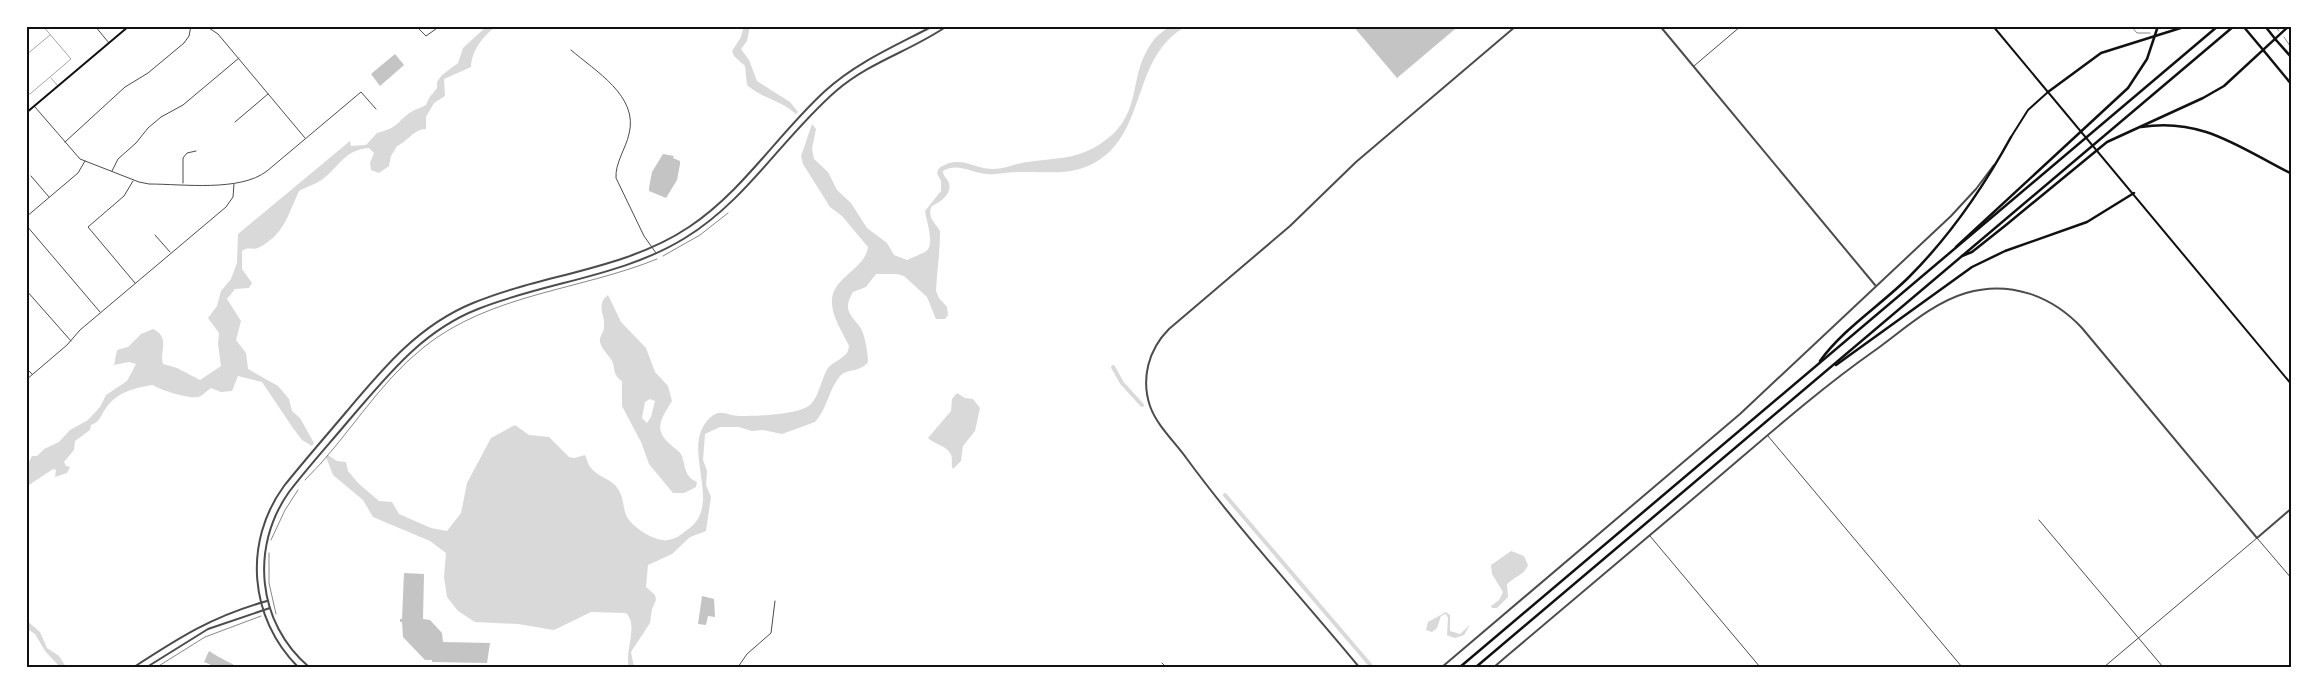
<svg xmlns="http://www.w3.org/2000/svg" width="2318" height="693" viewBox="0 0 2318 693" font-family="'Fira Sans Condensed',sans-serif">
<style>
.water{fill:#d9d9d9;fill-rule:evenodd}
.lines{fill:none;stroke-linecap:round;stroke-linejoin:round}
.canal{stroke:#d9d9d9;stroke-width:4}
.building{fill:#c4c4c4}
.path{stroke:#111;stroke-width:0.5}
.service{stroke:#4c4c4c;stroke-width:0.5}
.minor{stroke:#4c4c4c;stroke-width:1}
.tertiary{stroke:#4c4c4c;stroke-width:2}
.secondary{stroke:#111;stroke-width:2}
.primary{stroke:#111;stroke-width:2.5}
.trunk{stroke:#111;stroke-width:2.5}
.motorway{stroke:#111;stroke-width:2.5}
.neatline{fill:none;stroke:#111;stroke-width:2}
</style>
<rect width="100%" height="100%" fill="#fff"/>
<g class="water">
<path d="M 487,26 L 496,26 C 483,37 472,49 471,67 L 444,79 L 445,96 L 434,103 L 426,117 L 426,129 C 414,129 407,142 397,146 L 391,156 L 389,166 L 379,173 L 371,170 L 370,163 L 374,153 L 369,148 C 344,150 341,165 323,179 C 316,184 306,187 299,191 C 288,215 284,234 260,247 C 254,251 248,246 242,251 L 242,269 L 252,283 L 249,288 L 235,289 L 227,299 L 241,321 L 236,340 L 246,353 L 248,369 L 278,386 L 289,399 L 292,411 L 300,418 L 314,443 L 312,446 L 302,440 L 293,428 L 262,382 L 238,376 L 232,391 L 221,392 L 211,388 C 206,391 203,396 198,397 C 189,399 159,390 153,385 C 134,388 117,392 106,408 C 100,416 101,421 91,425 L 90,430 L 75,441 L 74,450 L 64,462 L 66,466 L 70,467 L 67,473 L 55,477 L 56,470 L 53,469 L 26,487 L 26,468 L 32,456 L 37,456 L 44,449 L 59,442 L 70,430 L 88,420 L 100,407 L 106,395 L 127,381 L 136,364 L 129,362 L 114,365 L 117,350 L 128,347 L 141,334 L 153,329 C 171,338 159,351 163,364 L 177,368 L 200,380 L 221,366 L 218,344 L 219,333 L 208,318 L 217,306 L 221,291 L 231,279 L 237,263 L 238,234 L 350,141 L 351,146 L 366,145 L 377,133 C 400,127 395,123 411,112 C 416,109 421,108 426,105 L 429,98 L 437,88 L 437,82 L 442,75 L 458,63 L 463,48 Z"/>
<path d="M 744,26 L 750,26 L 747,41 L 741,49 L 749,60 L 757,81 L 790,102 L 798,112 L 796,114 C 781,100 763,99 747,85 L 745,66 L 734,56 L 732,51 L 741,37 Z"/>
<path d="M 1170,26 L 1187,26 C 1131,55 1148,132 1096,162 C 1070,177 1046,171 1018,172 C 1008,172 997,175 987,174 C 972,173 957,162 943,171 C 943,176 946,177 948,181 C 954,192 941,202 932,206 C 926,217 936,223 940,231 C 940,252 937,271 936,291 L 939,298 L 947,307 L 948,315 L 945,319 L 936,319 L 927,297 L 904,276 L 897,274 L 876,274 L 866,287 L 853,292 C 843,309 849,313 860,327 C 865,334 868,354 868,362 C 859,373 848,368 840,376 C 829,389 827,409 815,422 L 782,434 L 763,430 L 752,431 L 739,427 L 720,427 L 705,434 L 703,460 L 707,471 L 706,485 L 711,497 L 706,531 L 690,537 L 672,554 L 648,565 L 646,587 L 655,595 L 656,600 L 652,609 L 650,623 L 631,652 L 634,667 L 629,667 C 624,652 639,625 626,613 L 591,612 L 554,630 L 518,624 L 475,622 L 458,611 L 447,597 L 444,577 L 446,553 L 430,541 L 373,517 L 363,500 L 333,475 L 326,457 L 328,455 L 337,461 L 346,462 L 348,471 L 358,483 L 379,501 L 392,502 L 399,514 L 431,528 L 447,531 L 461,513 L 467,483 L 491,438 L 515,425 L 529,435 L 549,437 L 569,457 L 574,458 L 585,455 C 587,459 588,465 591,468 C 598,477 612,479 618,489 C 625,499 622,511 629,520 C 637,530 656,542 668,540 C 678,538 680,535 687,530 C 726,504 677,446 711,417 C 720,408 729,416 739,416 C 755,416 798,415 810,405 C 819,397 821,379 828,368 C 834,361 844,359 848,351 L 849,346 C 843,333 832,317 832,303 C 830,278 865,270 868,247 L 842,216 L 830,207 L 803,164 L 801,156 L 812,124 L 816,129 L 812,149 L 814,159 L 828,172 L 837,190 L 851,203 L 867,228 L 887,243 L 894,255 L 907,260 C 913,257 919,255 925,252 C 936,246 926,220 925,211 L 941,191 L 941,181 L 937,173 L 939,168 C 961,154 972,169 994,169 C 1005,169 1016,163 1028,162 C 1053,158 1074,160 1097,146 C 1147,116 1125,78 1153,41 C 1157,35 1164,31 1170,26 Z"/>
<path d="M 608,295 L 621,322 L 646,348 L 655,372 L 668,386 L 672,401 C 662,418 652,429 671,445 C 675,449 680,451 682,456 C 686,468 684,476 697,482 L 696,487 L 684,493 L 673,493 L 649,464 L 641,442 L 622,406 L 622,381 C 612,374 616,370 612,361 C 609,355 602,350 600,342 C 599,336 604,333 604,327 C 606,316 595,305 608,295 ZM 650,399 L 655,401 L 651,417 L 647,423 L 642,418 L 645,402 Z"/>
<path d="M 957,393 L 965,398 L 973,399 L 980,408 L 975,431 L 963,446 L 961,461 L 953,469 C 950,464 954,459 950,453 C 945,445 934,444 928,438 L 951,411 L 952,399 Z"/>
<path d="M 1511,551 L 1524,556 L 1528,565 C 1525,574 1514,577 1507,584 L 1508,597 L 1497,608 L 1492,608 L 1491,606 L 1499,600 L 1503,592 L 1492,574 L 1491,565 Z"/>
<polygon points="1446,612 1450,615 1450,631 1460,634 1470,625 1464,635 1455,638 1447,635 1448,618 1446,614 1441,616 1437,628 1432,632 1426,630 1428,622"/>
<polygon points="26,620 40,632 47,648 59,656 66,667 60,667 45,651 35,634 26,628"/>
</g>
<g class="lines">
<g class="canal">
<polyline points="1113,367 1122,383 1142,405"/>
<polyline points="1225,495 1372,667"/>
</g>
</g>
<g class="building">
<polygon points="1353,26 1453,26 1455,29 1397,78"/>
<polygon points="395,54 404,65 380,86 371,74"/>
<polygon points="663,154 674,156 673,158 680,161 680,164 677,180 666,198 649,191 649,188 652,172"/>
<polygon points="404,573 424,574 423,619 430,620 442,633 443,642 490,643 487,663 432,662 432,660 425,660 403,637 402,622 400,622 400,619 402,619"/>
<polygon points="702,596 714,599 715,617 708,616 706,625 698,624"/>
<polygon points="209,651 217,656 238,667 216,667 204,662"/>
</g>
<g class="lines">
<g class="path">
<polyline points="2131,26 2137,33 2150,33"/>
<polyline points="2275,26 2279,31"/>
<polyline points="2284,37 2292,49"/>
<polyline points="663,256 700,235 728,213"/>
<path d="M 305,480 C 347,439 377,384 424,347 C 490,294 581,290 657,259"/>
<polyline points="271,540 285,510 298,490"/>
<polyline points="269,553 269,583 276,614"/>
<polyline points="157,667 205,637 261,616"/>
</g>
<g class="service">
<polyline points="26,55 50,35"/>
<polyline points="51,78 57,85"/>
<polyline points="26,93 30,94 71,59 43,26"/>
</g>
<g class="minor">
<polyline points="95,26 109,43"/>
<polyline points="206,26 218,34 305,138"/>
<polyline points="416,26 426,36 440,26"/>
<path d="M 571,50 C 595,71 639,96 629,134 C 626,148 615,163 616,178 L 644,236 L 656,253"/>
<polyline points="1694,66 1741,26"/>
<path d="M 35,107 L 80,159 L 139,182 L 149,184 C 183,184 240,192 267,171 L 361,92 L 376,109"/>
<polyline points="235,122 268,94"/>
<polyline points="65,142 125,87 148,73 184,43 189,36 191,26"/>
<polyline points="112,171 118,159 136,143 148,128 161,117 183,105 239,58"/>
<polyline points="31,176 49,197"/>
<polyline points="133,181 124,196 88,227 135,283"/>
<polyline points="183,183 183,158 187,153 196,151"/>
<polyline points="26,217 78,173 85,161"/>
<polyline points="26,225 100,312"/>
<polyline points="155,235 170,252"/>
<polyline points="26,290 71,341"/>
<polyline points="26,368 32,374"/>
<polyline points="26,380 67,345 80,330 226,207 233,197 234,184"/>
<polyline points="1768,436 1962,667"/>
<polyline points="2039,520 2163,667"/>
<polyline points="1650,536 1760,667"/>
<polyline points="1162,663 1166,667"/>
<polyline points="738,667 747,654 771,633 775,601"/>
<polyline points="2104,667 2257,538 2292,579"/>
</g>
<g class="tertiary">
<polyline points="1660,26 1875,285"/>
<path d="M 134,667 C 180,637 213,616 267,601"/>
<polyline points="147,667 208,629 270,608"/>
<path d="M 298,667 C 249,618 243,542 284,486 C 304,461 326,436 347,411 C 384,367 419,325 473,303 C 543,274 625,270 689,227 C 743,191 778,134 825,91 C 857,62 895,46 933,26"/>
<path d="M 309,667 C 257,623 250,547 289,492 C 308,467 330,443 350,419 C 388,375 422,331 478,309 C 545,282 622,277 685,238 C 746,201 783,137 836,91 C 871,61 911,51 947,26"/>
<path d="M 1359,667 C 1302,598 1240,531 1187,459 C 1175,442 1157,426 1150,406 C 1141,379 1148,350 1169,329 L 1290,226 L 1356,162 L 1516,26"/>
<polyline points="1442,667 1740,414 1951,216 1976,189 1994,165"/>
<path d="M 1494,667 C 1563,608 1633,550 1701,492 C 1758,444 1813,394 1874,351 C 1902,331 1932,303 1966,293 C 2010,280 2052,296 2082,328 L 2257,538 L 2292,508"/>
</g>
<g class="secondary">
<polyline points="1993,26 2292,385"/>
<polyline points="26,113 129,26"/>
<polyline points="2011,137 2028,110 2048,92"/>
</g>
<g class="primary">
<polyline points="2276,40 2292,58"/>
<polyline points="2264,51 2292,85"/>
</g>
<g class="trunk">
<polyline points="2243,26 2264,51"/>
<polyline points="2265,26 2276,40"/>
</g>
<g class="motorway">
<polyline points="2048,92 2101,53 2187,26"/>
<path d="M 2141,127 C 2202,117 2240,148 2292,174"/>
<polyline points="1956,247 2128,88 2147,59 2158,26"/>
<polyline points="1962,256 1972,252 2006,225 2107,142 2203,98 2224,86 2289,26"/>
<path d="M 1820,361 C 1844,328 1881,305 1909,277 C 1951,235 1983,188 2011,137"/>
<polyline points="1836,365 1972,267 2005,251 2087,222 2134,193"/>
<polyline points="1460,667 2218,26"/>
<polyline points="1476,667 2234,26"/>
</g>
</g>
<rect width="2318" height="693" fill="none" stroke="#ffffff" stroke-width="55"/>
<rect x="28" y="28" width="2262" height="638" class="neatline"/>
</svg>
